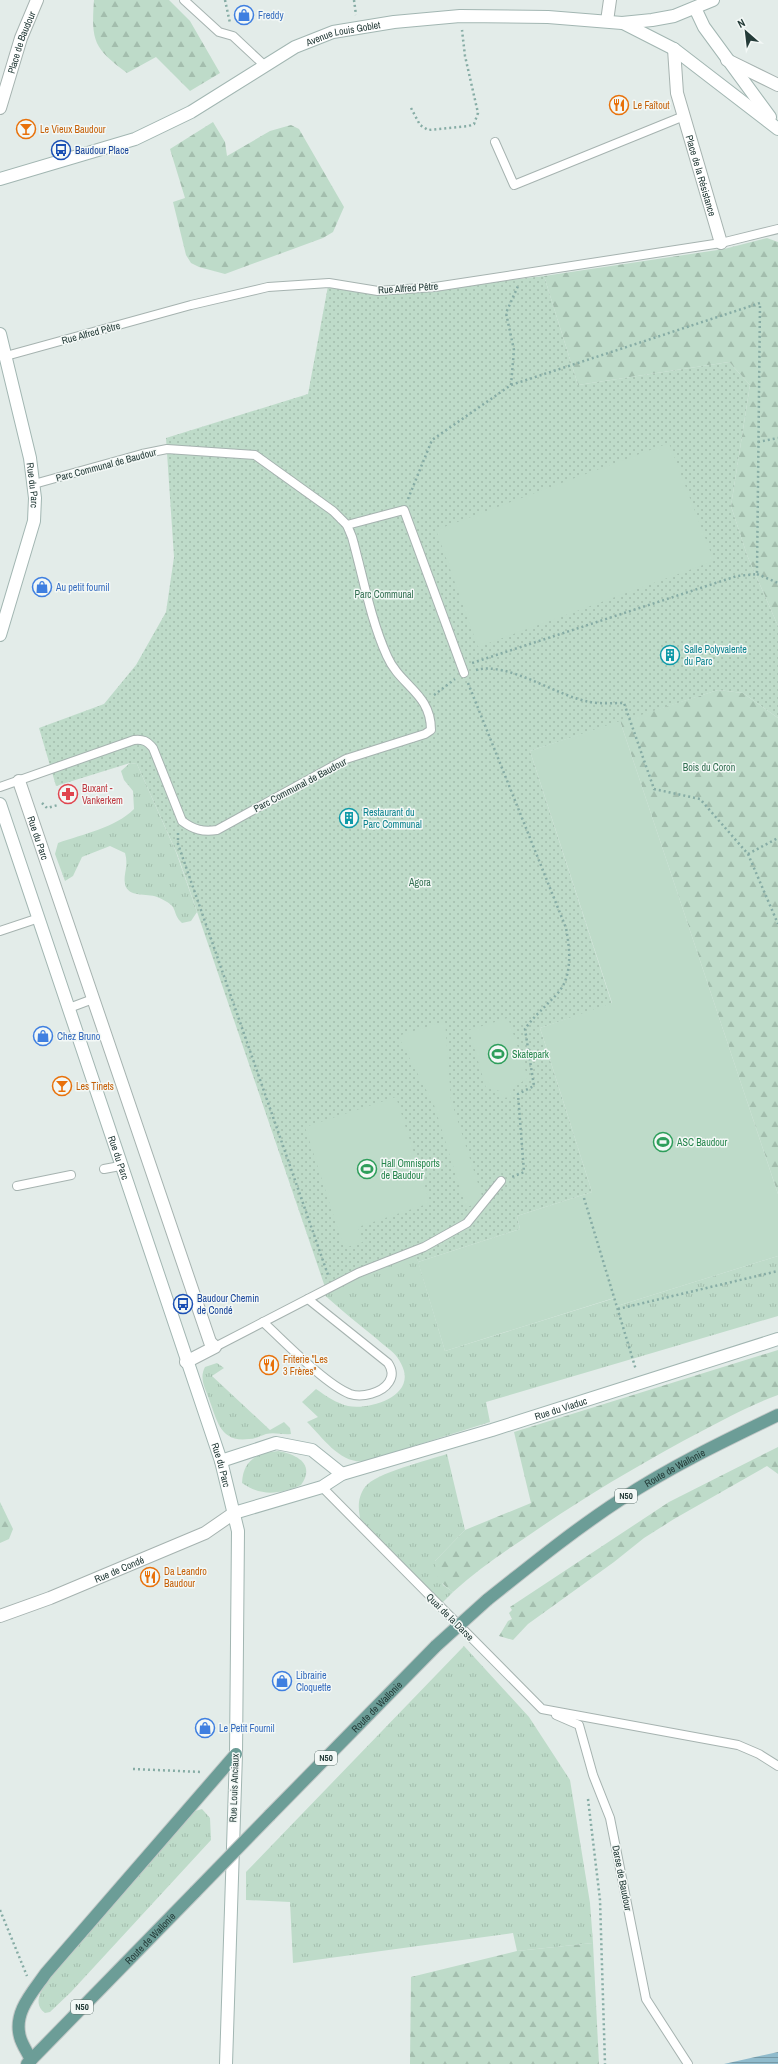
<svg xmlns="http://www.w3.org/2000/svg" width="778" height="2064" viewBox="0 0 778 2064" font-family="'Archivo Narrow',sans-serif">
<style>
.grass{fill:url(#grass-tufts)}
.forest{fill:url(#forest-firs)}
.park{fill:url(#park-dots)}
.pitch{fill:#bedbc9}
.water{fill:url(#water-rules)}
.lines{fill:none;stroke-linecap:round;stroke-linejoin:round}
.lane-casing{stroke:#a6b3b0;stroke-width:10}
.street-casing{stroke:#a6b3b0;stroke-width:14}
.secondary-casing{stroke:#a2b6b2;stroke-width:14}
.primary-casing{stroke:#c2c8c7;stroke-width:14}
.path{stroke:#86aca5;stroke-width:2.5;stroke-dasharray:2 3;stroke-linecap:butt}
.lane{stroke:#fff;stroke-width:8}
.street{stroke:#fff;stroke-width:12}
.secondary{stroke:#fff;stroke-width:12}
.primary{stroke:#6c9d97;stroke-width:12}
.primary-bridge-casing{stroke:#c2c8c7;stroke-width:14;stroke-linecap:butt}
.primary-bridge{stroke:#6c9d97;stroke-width:12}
.labels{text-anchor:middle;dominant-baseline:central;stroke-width:3;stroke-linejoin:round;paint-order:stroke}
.shield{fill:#f3f8f6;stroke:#627471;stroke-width:1}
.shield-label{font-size:9px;font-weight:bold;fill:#243b38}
.shop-label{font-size:10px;fill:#366cbe;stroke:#f3f8f6;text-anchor:start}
.street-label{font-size:10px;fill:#243b38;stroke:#f3f8f6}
.food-label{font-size:10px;fill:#c56008;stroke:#f3f8f6;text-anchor:start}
.transit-label{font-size:10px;fill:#164399;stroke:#f3f8f6;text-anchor:start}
.park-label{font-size:10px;fill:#326f51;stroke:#f3f8f6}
.culture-label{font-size:10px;fill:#0d838f;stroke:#f3f8f6;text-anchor:start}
.health-label{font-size:10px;fill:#be3a42;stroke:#f3f8f6;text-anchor:start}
.leisure-label{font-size:10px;fill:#27864d;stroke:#f3f8f6;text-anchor:start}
</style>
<defs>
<pattern id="grass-tufts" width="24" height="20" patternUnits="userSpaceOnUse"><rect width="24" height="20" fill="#bedbc9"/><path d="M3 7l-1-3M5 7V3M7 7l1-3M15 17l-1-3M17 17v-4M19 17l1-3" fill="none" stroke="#a3bdad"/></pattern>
<pattern id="forest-firs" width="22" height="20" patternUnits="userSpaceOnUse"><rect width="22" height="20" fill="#bedbc9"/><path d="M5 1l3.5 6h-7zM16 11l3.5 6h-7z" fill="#a3bdad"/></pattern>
<pattern id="park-dots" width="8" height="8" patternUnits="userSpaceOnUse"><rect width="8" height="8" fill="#bedbc9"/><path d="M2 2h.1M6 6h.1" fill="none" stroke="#a3bdad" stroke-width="1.8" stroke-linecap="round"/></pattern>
<pattern id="water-rules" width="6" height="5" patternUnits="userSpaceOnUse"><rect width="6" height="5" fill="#90bbcc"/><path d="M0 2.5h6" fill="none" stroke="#7599a7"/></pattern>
</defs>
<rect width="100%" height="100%" fill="#e3ece9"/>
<g class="grass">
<path d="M 130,763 L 137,764 L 176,852 L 197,912 L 191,921 L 182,923 C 176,918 176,913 173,907 C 170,903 162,899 157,897 C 147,893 128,898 125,884 C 123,874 129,866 125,853 L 110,846 L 82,857 L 73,876 L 65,881 L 55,854 L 58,843 C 83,834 115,828 134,809 L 133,791 L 124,780 L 121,771 Z"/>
<path d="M 415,1251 L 445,1351 L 615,1298 L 617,1306 L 778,1256 L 778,1316 L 486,1402 L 490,1422 L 366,1461 C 341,1465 324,1439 307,1422 L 318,1417 L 302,1402 L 316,1389 C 326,1396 336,1403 348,1406 C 368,1410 411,1398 404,1371 C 403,1367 400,1361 397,1357 C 393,1351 383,1345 377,1339 C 358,1324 339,1308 321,1292 Z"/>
<path d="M 217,1363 L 224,1368 L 212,1376 L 270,1430 L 284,1422 L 290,1428 L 291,1434 C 282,1435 275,1432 266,1434 C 260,1436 255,1439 249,1439 C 220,1443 217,1420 209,1399 C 205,1388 199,1378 205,1367 Z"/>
<path d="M 278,1451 C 296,1454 316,1464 301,1485 C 280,1494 262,1497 242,1483 C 243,1460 257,1453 278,1451 Z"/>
<path d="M 447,1454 L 465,1530 L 435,1561 L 443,1585 L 453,1592 L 441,1604 L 361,1522 C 358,1510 357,1498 365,1487 C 375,1473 429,1460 447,1454 Z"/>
<polygon points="464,1646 529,1717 570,1780 590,1903 593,1943 517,1951 513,1933 293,1963 290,1902 246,1900 246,1872"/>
<path d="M 202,1809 L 210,1818 L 211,1840 L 71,1992 L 50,2012 L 45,2013 C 29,2001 47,1983 55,1971 L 195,1811 Z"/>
</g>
<g class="forest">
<path d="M 94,0 L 169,0 L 190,21 L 220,73 L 190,91 L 156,57 L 127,73 C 94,48 91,42 94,0 Z"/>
<polygon points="213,122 225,142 227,156 270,131 291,125 299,129 344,207 333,232 323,238 225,274 199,267 191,263 186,255 173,202 185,198 170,149"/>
<polygon points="767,238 778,242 778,626 747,555 731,506 750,385 729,362 578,385 544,276 724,249"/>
<polygon points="718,690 743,693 778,718 778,1194 620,721"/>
<path d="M 778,1350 L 778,1395 C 745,1407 714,1425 683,1441 C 632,1469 583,1498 535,1531 C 507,1550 478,1569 453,1592 C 439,1582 436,1578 435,1561 L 465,1530 L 531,1503 L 514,1432 Z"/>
<polygon points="778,1447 778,1474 767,1466 674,1519 644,1538 614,1562 528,1624 513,1640 499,1636 508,1621 512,1619 509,1613 512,1610 510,1607 669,1502"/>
<polygon points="0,1502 13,1529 9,1539 0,1543"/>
<polygon points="593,1943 599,2064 410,2064 411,1977 517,1951"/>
</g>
<polygon class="park" points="544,276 578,385 729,362 750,385 731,506 747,555 778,626 778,718 743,693 718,690 530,751 612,1004 540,1028 592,1192 517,1216 520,1229 418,1262 415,1251 326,1290 178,856 137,764 130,763 56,786 39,728 104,704 136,665 166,612 174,557 166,438 308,394 328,286 381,295"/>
<g class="pitch">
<polygon points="669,443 714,561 478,647 436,530"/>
<polygon points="620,721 778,1194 778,1256 617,1306 614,1298 445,1351 418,1262 520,1229 517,1216 592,1192 540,1028 612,1003 530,751"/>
<polygon points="508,1018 528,1078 512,1088 512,1097 502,1098 500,1091 486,1088 469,1030"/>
<polygon points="445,1021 451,1100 484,1202 466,1207 434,1105 398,1036"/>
<polygon points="396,1097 430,1203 358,1227 363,1242 344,1248 305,1127"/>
</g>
<polygon class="water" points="778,2052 778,2064 724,2064"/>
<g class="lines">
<defs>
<g id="lane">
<polyline points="184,0 219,32 233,36 264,65"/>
<polyline points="495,142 514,185 684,116"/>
<polyline points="6,356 191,305 268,287 329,283 378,291 435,287 721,243 778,229"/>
<polyline points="347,525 404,510 464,673"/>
<path d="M 0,787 L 134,740 C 143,739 147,741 153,748 L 182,821 C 194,830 203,832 217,830 L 346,759 L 425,734 L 431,730 C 431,693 400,686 387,656 C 370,618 363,576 352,537 L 347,525 L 333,511 L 255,455 L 167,449 L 142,454 L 34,484"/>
<polyline points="0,931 39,918"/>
<polyline points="69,1008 93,999"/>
<polyline points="104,1169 120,1166"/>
<polyline points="17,1186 71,1175"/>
<path d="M 263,1322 C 285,1342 325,1384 350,1394 C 362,1398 382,1393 389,1382 C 393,1376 392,1369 388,1363 L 308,1299"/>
<polyline points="215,1347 358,1273 424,1247 467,1223 501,1181"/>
<polyline points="322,1487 542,1709 738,1745 759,1754 778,1766"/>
<polyline points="556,1715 579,1725 593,1775 610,1818 646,1999 688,2064"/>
</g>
<g id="street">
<polyline points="607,21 610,0"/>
<path id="s1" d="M 674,49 L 677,93 L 721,243"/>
<polyline points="727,60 778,85"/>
<path id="s2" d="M 0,108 L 21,38 L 37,0"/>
<path id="s3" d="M 19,781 L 210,1342 L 215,1347 L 186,1362"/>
<path id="s4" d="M 0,1616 L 50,1598 L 205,1533 L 234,1513"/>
</g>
<g id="secondary">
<polyline points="695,8 704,27 770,117"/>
<polyline points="623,23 674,49 778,129"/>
<path id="s5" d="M 0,179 L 135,139 L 191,112 L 295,47 L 333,32 L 394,22 L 460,16 L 548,17 L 622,23 L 652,20 L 674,16 L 713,0"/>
<path id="s6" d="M 0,334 L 30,458 L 35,498 L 34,521 L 0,635"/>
<path id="s7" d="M 0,804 L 221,1461 L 238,1531 L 236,1754 L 226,2064"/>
<polyline points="221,1461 276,1443 312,1450 342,1474"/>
<path id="s8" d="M 234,1513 L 322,1487 L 342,1474 L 492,1430 L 778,1339"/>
</g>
<g id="primary">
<path id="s9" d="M 487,1600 C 531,1565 574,1530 620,1500 C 670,1467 724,1441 778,1415"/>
<path id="s10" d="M 270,1815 L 436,1646"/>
<path d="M 31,2060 C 28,2053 22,2045 20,2037 C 13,2012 33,1992 46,1973 L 236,1754"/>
<path id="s11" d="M 27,2064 L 195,1892"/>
</g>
</defs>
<use href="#lane" class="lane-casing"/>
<use href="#street" class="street-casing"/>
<use href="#secondary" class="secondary-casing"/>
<use href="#primary" class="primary-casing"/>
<g class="path">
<polyline points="225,0 230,23"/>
<polyline points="354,0 356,15"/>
<polyline points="411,108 420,125 428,130 469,126 474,124 478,113 465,56 462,30"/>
<polyline points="511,385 514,350 506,313 518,286"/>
<polyline points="758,442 778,438"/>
<polyline points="408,499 432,440 511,385 760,303 757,574 737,576 472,663"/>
<polyline points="757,574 778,583"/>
<path d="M 476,670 C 508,661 556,696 590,702 C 601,704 613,703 624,703 L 654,789 L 700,799 L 748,854 L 778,924"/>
<path d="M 468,683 L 566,928 C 570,949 573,977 557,994 C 546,1006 534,1016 525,1029 L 534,1086 L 518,1094 L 524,1172 L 512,1177"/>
<polyline points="434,695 455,679"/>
<polyline points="42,803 47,808 58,805"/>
<polyline points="178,833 178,844 328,1275"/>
<polyline points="748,854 778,838"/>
<polyline points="584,1198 636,1370"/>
<polyline points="618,1309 778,1271"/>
<polyline points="133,1769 202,1772"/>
<polyline points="588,1799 600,1900 605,2064"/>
<polyline points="0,1910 27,1976"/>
</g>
<use href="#lane" class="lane"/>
<use href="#street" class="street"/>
<use href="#secondary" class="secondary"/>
<use href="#primary" class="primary"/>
<defs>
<g id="primary-bridge">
<polyline points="436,1646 487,1600"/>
<polyline points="195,1892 270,1815"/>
</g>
</defs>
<use href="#primary-bridge" class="primary-bridge-casing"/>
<use href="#primary-bridge" class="primary-bridge"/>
</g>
<defs>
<symbol id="shop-ring" viewBox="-11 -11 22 22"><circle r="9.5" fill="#f3f8f6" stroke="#3f7fe0" stroke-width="1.5"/><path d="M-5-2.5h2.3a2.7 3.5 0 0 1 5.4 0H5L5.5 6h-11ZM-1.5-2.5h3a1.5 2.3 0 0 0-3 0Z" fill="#3f7fe0"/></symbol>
<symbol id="restaurant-ring" viewBox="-11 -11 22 22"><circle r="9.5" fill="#f3f8f6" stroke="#e8710a" stroke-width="1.5"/><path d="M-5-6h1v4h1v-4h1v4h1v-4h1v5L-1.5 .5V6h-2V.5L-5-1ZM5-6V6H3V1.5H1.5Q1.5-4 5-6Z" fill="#e8710a"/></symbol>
<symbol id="bar-ring" viewBox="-11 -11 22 22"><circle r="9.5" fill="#f3f8f6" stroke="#e8710a" stroke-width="1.5"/><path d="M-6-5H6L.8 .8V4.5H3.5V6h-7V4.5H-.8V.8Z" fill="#e8710a"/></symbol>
<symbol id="bus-ring" viewBox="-11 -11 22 22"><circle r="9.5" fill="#f3f8f6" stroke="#1a4fb4" stroke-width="1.5"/><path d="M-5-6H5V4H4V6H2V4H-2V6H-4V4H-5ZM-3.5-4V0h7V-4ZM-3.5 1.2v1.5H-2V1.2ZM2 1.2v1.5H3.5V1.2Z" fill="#1a4fb4"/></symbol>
<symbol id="building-ring" viewBox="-11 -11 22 22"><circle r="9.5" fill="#f3f8f6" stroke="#0f9aa8" stroke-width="1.5"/><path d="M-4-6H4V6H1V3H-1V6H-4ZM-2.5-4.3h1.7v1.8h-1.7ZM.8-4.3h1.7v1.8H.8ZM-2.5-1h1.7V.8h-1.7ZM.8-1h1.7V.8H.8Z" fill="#0f9aa8"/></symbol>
<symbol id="pharmacy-ring" viewBox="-11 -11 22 22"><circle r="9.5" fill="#f3f8f6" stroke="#e0444e" stroke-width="1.5"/><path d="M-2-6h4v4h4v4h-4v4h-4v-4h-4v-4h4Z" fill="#e0444e"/></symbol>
<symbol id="stadium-ring" viewBox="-11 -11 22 22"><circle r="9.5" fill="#f3f8f6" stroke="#2e9e5b" stroke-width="1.5"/><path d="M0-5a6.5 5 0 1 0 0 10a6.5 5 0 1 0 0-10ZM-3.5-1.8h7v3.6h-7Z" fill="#2e9e5b"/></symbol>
</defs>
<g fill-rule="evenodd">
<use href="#shop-ring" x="233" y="4" width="22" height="22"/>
<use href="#restaurant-ring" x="608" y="94" width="22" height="22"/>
<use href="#bar-ring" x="15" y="118" width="22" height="22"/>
<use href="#bus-ring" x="50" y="139" width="22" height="22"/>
<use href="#shop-ring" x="31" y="576" width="22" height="22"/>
<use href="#building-ring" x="659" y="644" width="22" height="22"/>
<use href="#pharmacy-ring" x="57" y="783" width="22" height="22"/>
<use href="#building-ring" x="338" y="807" width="22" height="22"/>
<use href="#shop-ring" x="32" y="1025" width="22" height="22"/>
<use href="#stadium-ring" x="487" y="1043" width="22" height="22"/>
<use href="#bar-ring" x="51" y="1075" width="22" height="22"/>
<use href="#stadium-ring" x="652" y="1131" width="22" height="22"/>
<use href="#stadium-ring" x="356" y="1158" width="22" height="22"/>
<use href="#bus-ring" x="172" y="1293" width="22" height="22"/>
<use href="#restaurant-ring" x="258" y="1354" width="22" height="22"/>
<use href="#restaurant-ring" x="139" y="1566" width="22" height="22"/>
<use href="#shop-ring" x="271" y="1670" width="22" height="22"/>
<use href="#shop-ring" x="194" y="1717" width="22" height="22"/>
</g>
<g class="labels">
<g class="shield">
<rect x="615" y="1489" width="22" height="14" rx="3"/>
<rect x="315" y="1751" width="22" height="14" rx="3"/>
<rect x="71" y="2000" width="22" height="14" rx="3"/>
</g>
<g class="shield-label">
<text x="626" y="1496">N50</text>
<text x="326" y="1758">N50</text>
<text x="82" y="2007">N50</text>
</g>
<g class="shop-label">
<text x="258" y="15">Freddy</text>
<text x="56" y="587">Au petit fournil</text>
<text x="57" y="1036">Chez Bruno</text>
<text x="296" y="1675">Librairie<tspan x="296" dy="12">Cloquette</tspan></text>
<text x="219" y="1728">Le Petit Fournil</text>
</g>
<g class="street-label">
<text stroke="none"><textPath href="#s5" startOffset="376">Avenue Louis Goblet</textPath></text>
<text stroke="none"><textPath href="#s2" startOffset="69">Place de Baudour</textPath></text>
<text stroke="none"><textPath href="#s1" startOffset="130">Place de la Résistance</textPath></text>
<text transform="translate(408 288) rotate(-4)">Rue Alfred Pêtre</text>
<text transform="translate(91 333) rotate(-15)">Rue Alfred Pêtre</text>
<text transform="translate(106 465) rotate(-15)">Parc Communal de Baudour</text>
<text stroke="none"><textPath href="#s6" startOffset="155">Rue du Parc</textPath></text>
<text transform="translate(300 785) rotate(-28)">Parc Communal de Baudour</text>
<text stroke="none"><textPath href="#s3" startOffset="60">Rue du Parc</textPath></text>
<text stroke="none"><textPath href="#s7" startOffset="373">Rue du Parc</textPath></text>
<text stroke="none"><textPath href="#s8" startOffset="344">Rue du Viaduc</textPath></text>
<text stroke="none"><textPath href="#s7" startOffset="697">Rue du Parc</textPath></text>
<text stroke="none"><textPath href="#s9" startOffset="230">Route de Wallonie</textPath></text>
<text stroke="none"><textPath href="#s4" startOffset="128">Rue de Condé</textPath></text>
<text transform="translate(450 1617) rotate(45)">Quai de la Darse</text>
<text stroke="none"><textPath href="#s10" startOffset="152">Route de Wallonie</textPath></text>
<text transform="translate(234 1788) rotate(-88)">Rue Louis Anciaux</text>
<text transform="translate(622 1878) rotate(79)">Darse de Baudour</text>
<text stroke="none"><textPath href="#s11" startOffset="176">Route de Wallonie</textPath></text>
</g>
<g class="food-label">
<text x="633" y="105">Le Faîtout</text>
<text x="40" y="129">Le Vieux Baudour</text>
<text x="76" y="1086">Les Tinets</text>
<text x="283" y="1359">Friterie "Les<tspan x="283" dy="12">3 Frères"</tspan></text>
<text x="164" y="1571">Da Leandro<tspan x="164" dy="12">Baudour</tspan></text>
</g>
<g class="transit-label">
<text x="75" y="150">Baudour Place</text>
<text x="197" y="1298">Baudour Chemin<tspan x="197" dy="12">de Condé</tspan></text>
</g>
<g class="park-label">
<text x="384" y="594">Parc Communal</text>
<text x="709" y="767">Bois du Coron</text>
<text x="420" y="882">Agora</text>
</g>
<g class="culture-label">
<text x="684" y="649">Salle Polyvalente<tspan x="684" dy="12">du Parc</tspan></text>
<text x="363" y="812">Restaurant du<tspan x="363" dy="12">Parc Communal</tspan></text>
</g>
<g class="health-label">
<text x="82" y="788">Buxant -<tspan x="82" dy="12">Vankerkem</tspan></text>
</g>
<g class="leisure-label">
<text x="512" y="1054">Skatepark</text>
<text x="677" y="1142">ASC Baudour</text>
<text x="381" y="1163">Hall Omnisports<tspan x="381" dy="12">de Baudour</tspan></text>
</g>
</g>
<g transform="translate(746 32) rotate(332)" stroke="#f3f8f6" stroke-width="3" paint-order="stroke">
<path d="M0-3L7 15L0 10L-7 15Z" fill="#243b38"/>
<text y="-6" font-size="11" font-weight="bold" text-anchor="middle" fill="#243b38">N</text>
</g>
</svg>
